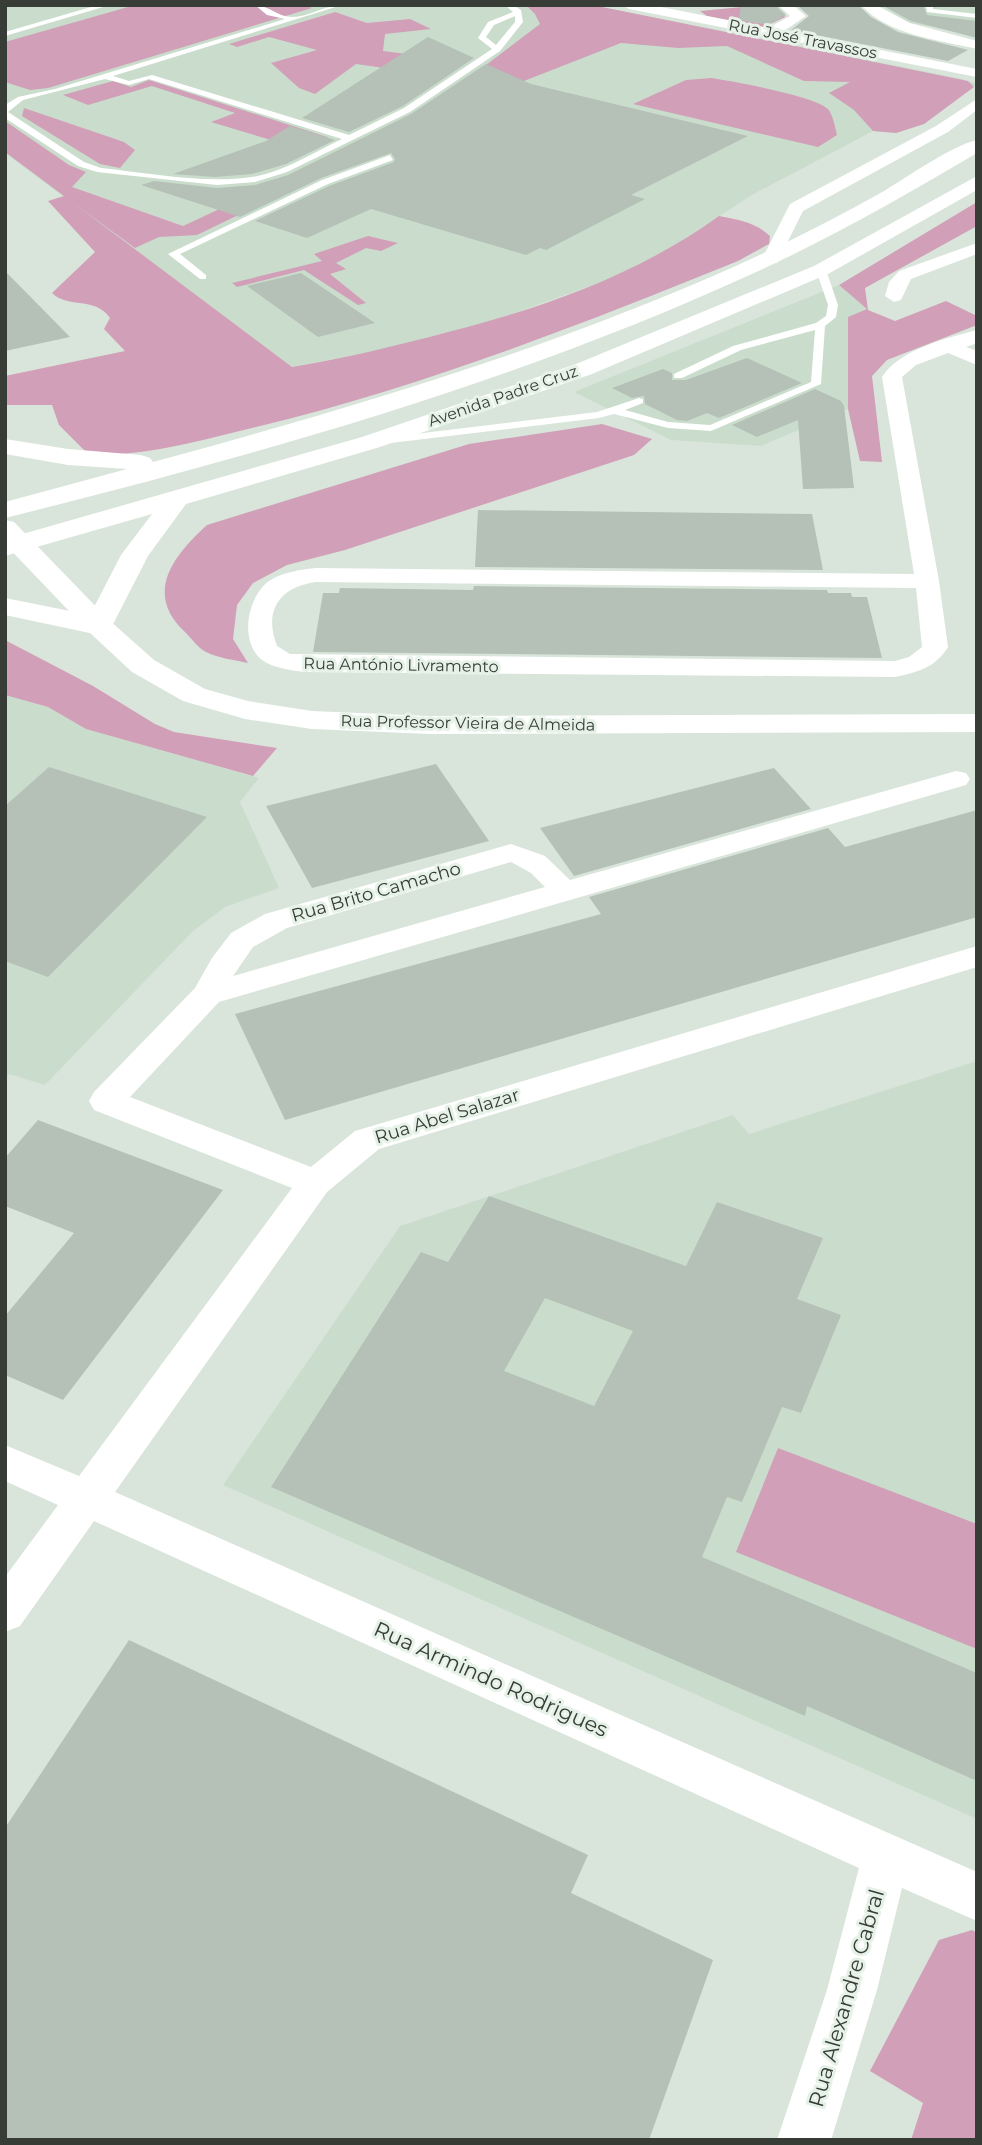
<svg xmlns="http://www.w3.org/2000/svg" width="982" height="2145" viewBox="0 0 982 2145" font-family="Montserrat,sans-serif">
<style>
.built{fill:#caddcc}
.green{fill:#d19fb8}
.building{fill:#b5c1b6;fill-rule:evenodd}
.lines{fill:none;stroke-linecap:round;stroke-linejoin:round}
.service{fill:#fff;fill-rule:evenodd}
.minor{fill:#fff;fill-rule:evenodd}
.tertiary{fill:#fff;fill-rule:evenodd}
.trunk{fill:#fff;fill-rule:evenodd}
.labels{text-anchor:middle;dominant-baseline:central;stroke-width:6;stroke-linejoin:round;paint-order:stroke}
.far-street-label{font-size:16px;fill:#373c37;stroke:#e6f2e7}
.street-label{font-size:18px;fill:#373c37;stroke:#e6f2e7}
.near-street-label{font-size:21px;fill:#373c37;stroke:#e6f2e7}
</style>
<rect width="100%" height="100%" fill="#d9e5da"/>
<g class="built">
<polygon points="5,5 592,5 958,78 977,84 924,124 896,133 873,131 750,196 659,256 616,277 492,321 375,351 292,367 5,153"/>
<polygon points="881,5 977,5 977,33 909,23"/>
<polygon points="839,285 868,310 848,318 848,409 761,446 671,440 574,392"/>
<polygon points="5,695 48,707 86,729 259,778 240,802 279,888 225,907 192,932 45,1085 9,1074 5,1077"/>
<polygon points="977,1061 977,1819 223,1485 400,1226 733,1115 749,1134"/>
</g>
<g class="green">
<polygon points="135,5 303,5 312,8 48,88 30,90 5,82 5,42"/>
<path d="M 526,5 L 592,5 L 968,81 L 974,87 L 924,124 L 896,133 L 873,131 L 854,110 L 829,93 L 850,82 L 804,81 L 727,46 L 678,48 L 621,43 L 491,94 L 445,127 L 284,193 L 197,235 L 159,237 L 135,248 L 72,202 L 292,367 C 345,358 396,346 448,332 C 545,307 637,275 719,216 C 739,220 755,222 770,236 L 769,244 L 738,261 C 580,325 422,387 256,427 C 199,441 147,456 89,455 L 59,425 L 52,405 L 5,405 L 5,376 L 125,351 L 104,329 L 110,318 C 95,296 68,309 52,293 L 95,252 L 48,201 L 64,196 L 5,152 L 5,121 L 69,165 L 86,172 L 72,187 L 183,226 L 419,116 L 540,24 L 535,14 Z"/>
<polygon points="753,6 784,14 785,17 764,27 707,16 700,11"/>
<polygon points="335,12 367,23 410,19 431,29 385,34 383,51 414,55 419,73 356,64 315,94 299,88 271,63 317,50 269,37 237,47 229,44"/>
<path d="M 711,78 C 732,81 815,96 828,109 C 833,115 835,127 837,135 L 818,147 L 633,104 L 686,80 Z"/>
<polygon points="149,80 327,137 331,140 301,149 211,122 235,113 152,86 88,105 63,95 113,81 131,87"/>
<polygon points="24,108 124,142 135,150 120,168 100,164 22,116"/>
<polygon points="977,202 977,226 865,288 868,310 895,321 946,301 977,316 977,325 887,360 872,376 882,462 860,461 848,409 848,317 867,309 839,285"/>
<polygon points="368,236 398,243 381,251 366,248 336,263 346,269 330,274 366,303 358,305 304,270 237,287 232,283 322,261 314,254"/>
<path d="M 602,424 L 652,439 L 634,455 L 345,550 L 287,565 L 253,583 L 237,605 L 233,639 L 248,663 C 235,660 217,658 206,652 C 198,648 192,639 186,633 C 143,594 173,556 207,525 L 469,444 Z"/>
<polygon points="5,640 93,686 155,724 174,732 277,748 253,776 86,729 48,707 5,695"/>
<polygon points="778,1448 977,1524 977,1649 736,1552"/>
<polygon points="972,1930 977,1933 977,2140 911,2140 923,2103 870,2071 939,1940"/>
</g>
<g class="building">
<polygon points="741,5 775,5 786,15 768,25 739,20"/>
<polygon points="797,5 858,5 871,17 898,32 968,50 948,61 791,30 809,16"/>
<polygon points="882,5 923,5 927,15 977,21 977,38 911,21"/>
<polygon points="428,37 474,58 403,106 349,132 302,118"/>
<polygon points="486,64 531,84 748,136 631,195 645,199 546,250 540,248 526,255 371,209 307,238 255,221 329,186 394,162 395,159 391,153 321,178 240,217 141,185 154,181 217,188 255,185 288,175 411,114"/>
<polygon points="290,126 335,140 286,164 252,174 215,177 173,174 266,141"/>
<polygon points="5,271 70,337 5,351"/>
<polygon points="301,273 375,323 318,337 247,286"/>
<polygon points="747,358 802,383 719,418 707,413 687,421 677,420 645,404 644,396 632,398 612,388 663,369 672,373 672,380 686,380"/>
<polygon points="815,389 841,401 844,406 854,488 803,489 798,420 757,437 732,425"/>
<polygon points="478,510 812,514 823,570 475,567"/>
<polygon points="474,586 827,590 828,593 851,593 852,597 867,597 882,658 313,652 323,593 339,593 340,588 473,590"/>
<polygon points="436,764 489,841 312,888 266,806"/>
<polygon points="49,767 207,817 48,977 5,961 5,806"/>
<polygon points="774,768 811,809 574,876 540,828"/>
<polygon points="977,810 977,917 285,1120 235,1014 601,914 589,897 828,828 845,847"/>
<polygon points="38,1120 223,1190 63,1400 5,1375 5,1316 74,1233 5,1206 5,1158"/>
<path d="M 489,1196 L 686,1266 L 717,1202 L 823,1238 L 797,1299 L 841,1315 L 801,1413 L 782,1407 L 742,1502 L 727,1497 L 702,1557 L 977,1673 L 977,1781 L 807,1706 L 805,1716 L 271,1487 L 421,1252 L 448,1262 ZM 545,1298 L 633,1331 L 594,1406 L 504,1371 Z"/>
<polygon points="129,1640 588,1855 571,1893 713,1960 649,2140 5,2140 5,1828"/>
</g>
<g class="lines">
<g class="service">
<polygon points="98,5 110,5 5,36 5,32"/>
<path d="M 255,5 C 268,5 278,17 292,17 C 309,17 325,5 342,5 L 113,76 L 129,81 L 152,75 L 349,135 L 404,108 L 492,49 L 478,38 L 488,22 L 513,12 L 505,5 L 513,5 L 521,10 L 523,22 L 500,51 L 410,112 L 287,172 L 255,182 L 217,185 L 97,172 L 78,166 L 5,118 L 5,105 L 18,97 L 55,89 L 285,19 L 267,15 ZM 515,16 L 515,22 L 496,45 L 486,37 L 494,25 ZM 105,79 L 129,85 L 149,79 L 342,139 C 314,152 284,172 252,177 C 203,184 150,173 101,168 L 84,162 L 8,112 L 23,100 Z"/>
<polygon points="926,5 933,5 933,9 977,14 977,18 927,12"/>
<polygon points="390,155 393,160 328,184 180,254 206,275 206,279 200,279 168,254 322,180"/>
<polygon points="821,267 826,270 838,305 836,317 825,326 821,384 711,431 668,428 614,414 599,418 382,444 376,441 382,438 597,412 639,398 643,399 643,403 625,410 668,422 710,425 811,382 815,330 741,350 682,378 674,378 674,374 733,346 816,323 826,316 828,305 816,270"/>
</g>
<g class="minor">
<polygon points="623,5 651,5 768,28 790,16 778,5 793,5 806,16 784,31 977,69 977,77 629,9"/>
<path d="M 861,5 L 876,5 L 910,23 L 977,41 L 977,49 C 939,40 888,35 861,5 Z"/>
<polygon points="977,99 977,110 948,132 803,211 777,263 765,263 762,259 790,204 936,126"/>
<polygon points="977,243 977,254 911,279 901,300 894,302 885,296 889,282 899,271"/>
<path d="M 977,330 L 977,343 L 966,347 L 977,351 L 977,365 L 948,353 L 916,365 L 902,377 L 939,581 L 948,647 C 935,668 918,672 895,677 L 304,672 C 290,670 273,668 262,660 C 239,642 247,597 269,581 C 282,572 300,570 316,568 L 914,574 L 882,377 C 899,350 946,338 977,330 ZM 316,582 L 916,588 L 922,647 L 909,657 L 895,661 L 290,654 L 277,646 C 263,610 280,587 316,582 Z"/>
<path d="M 956,771 L 966,773 L 970,779 L 966,785 L 219,1002 L 130,1097 L 311,1167 L 355,1131 L 977,946 L 977,967 L 379,1149 L 327,1192 L 115,1492 L 977,1872 L 977,1921 L 902,1888 L 877,1990 L 831,2140 L 777,2140 L 827,1990 L 859,1868 L 94,1521 L 20,1626 L 5,1632 L 5,1577 L 58,1505 L 5,1481 L 5,1445 L 79,1476 L 292,1188 L 94,1110 L 89,1101 L 94,1092 L 195,988 L 212,958 L 231,933 L 265,914 L 511,844 L 545,856 L 570,880 ZM 511,862 L 531,873 L 545,887 L 233,976 L 253,947 L 287,928 Z"/>
</g>
<polygon class="tertiary" points="5,520 14,522 109,620 154,660 205,689 248,701 312,711 429,716 977,714 977,732 429,734 312,729 245,719 183,701 132,672 89,632 5,544"/>
<g class="trunk">
<path d="M 977,140 L 977,153 C 904,196 831,238 754,273 C 517,382 258,455 5,518 L 5,502 L 127,469 L 68,465 L 5,454 L 5,439 L 68,449 L 141,455 L 150,458 L 153,462 C 352,408 550,349 738,265 C 788,242 837,218 884,191 C 909,176 951,146 977,140 Z"/>
<polygon points="977,176 977,190 828,274 592,374 380,447 186,504 148,556 109,632 99,635 5,615 5,598 90,615 121,555 152,514 5,556 5,539 362,437 576,364 814,266"/>
</g>
</g>
<g class="labels">
<g class="far-street-label">
<text transform="translate(803 39) rotate(11)">Rua José Travassos</text>
<text transform="translate(503 396) rotate(-19)">Avenida Padre Cruz</text>
<text transform="translate(401 665) rotate(1)">Rua António Livramento</text>
<text transform="translate(468 723) rotate(1)">Rua Professor Vieira de Almeida</text>
</g>
<g class="street-label">
<text transform="translate(376 892) rotate(-16)">Rua Brito Camacho</text>
<text transform="translate(447 1116) rotate(-17)">Rua Abel Salazar</text>
</g>
<g class="near-street-label">
<text transform="translate(491 1679) rotate(24)">Rua Armindo Rodrigues</text>
<text transform="translate(846 1998) rotate(-74)">Rua Alexandre Cabral</text>
</g>
</g>
<rect width="982" height="2145" fill="none" stroke="#373c37" stroke-width="14"/>
</svg>
